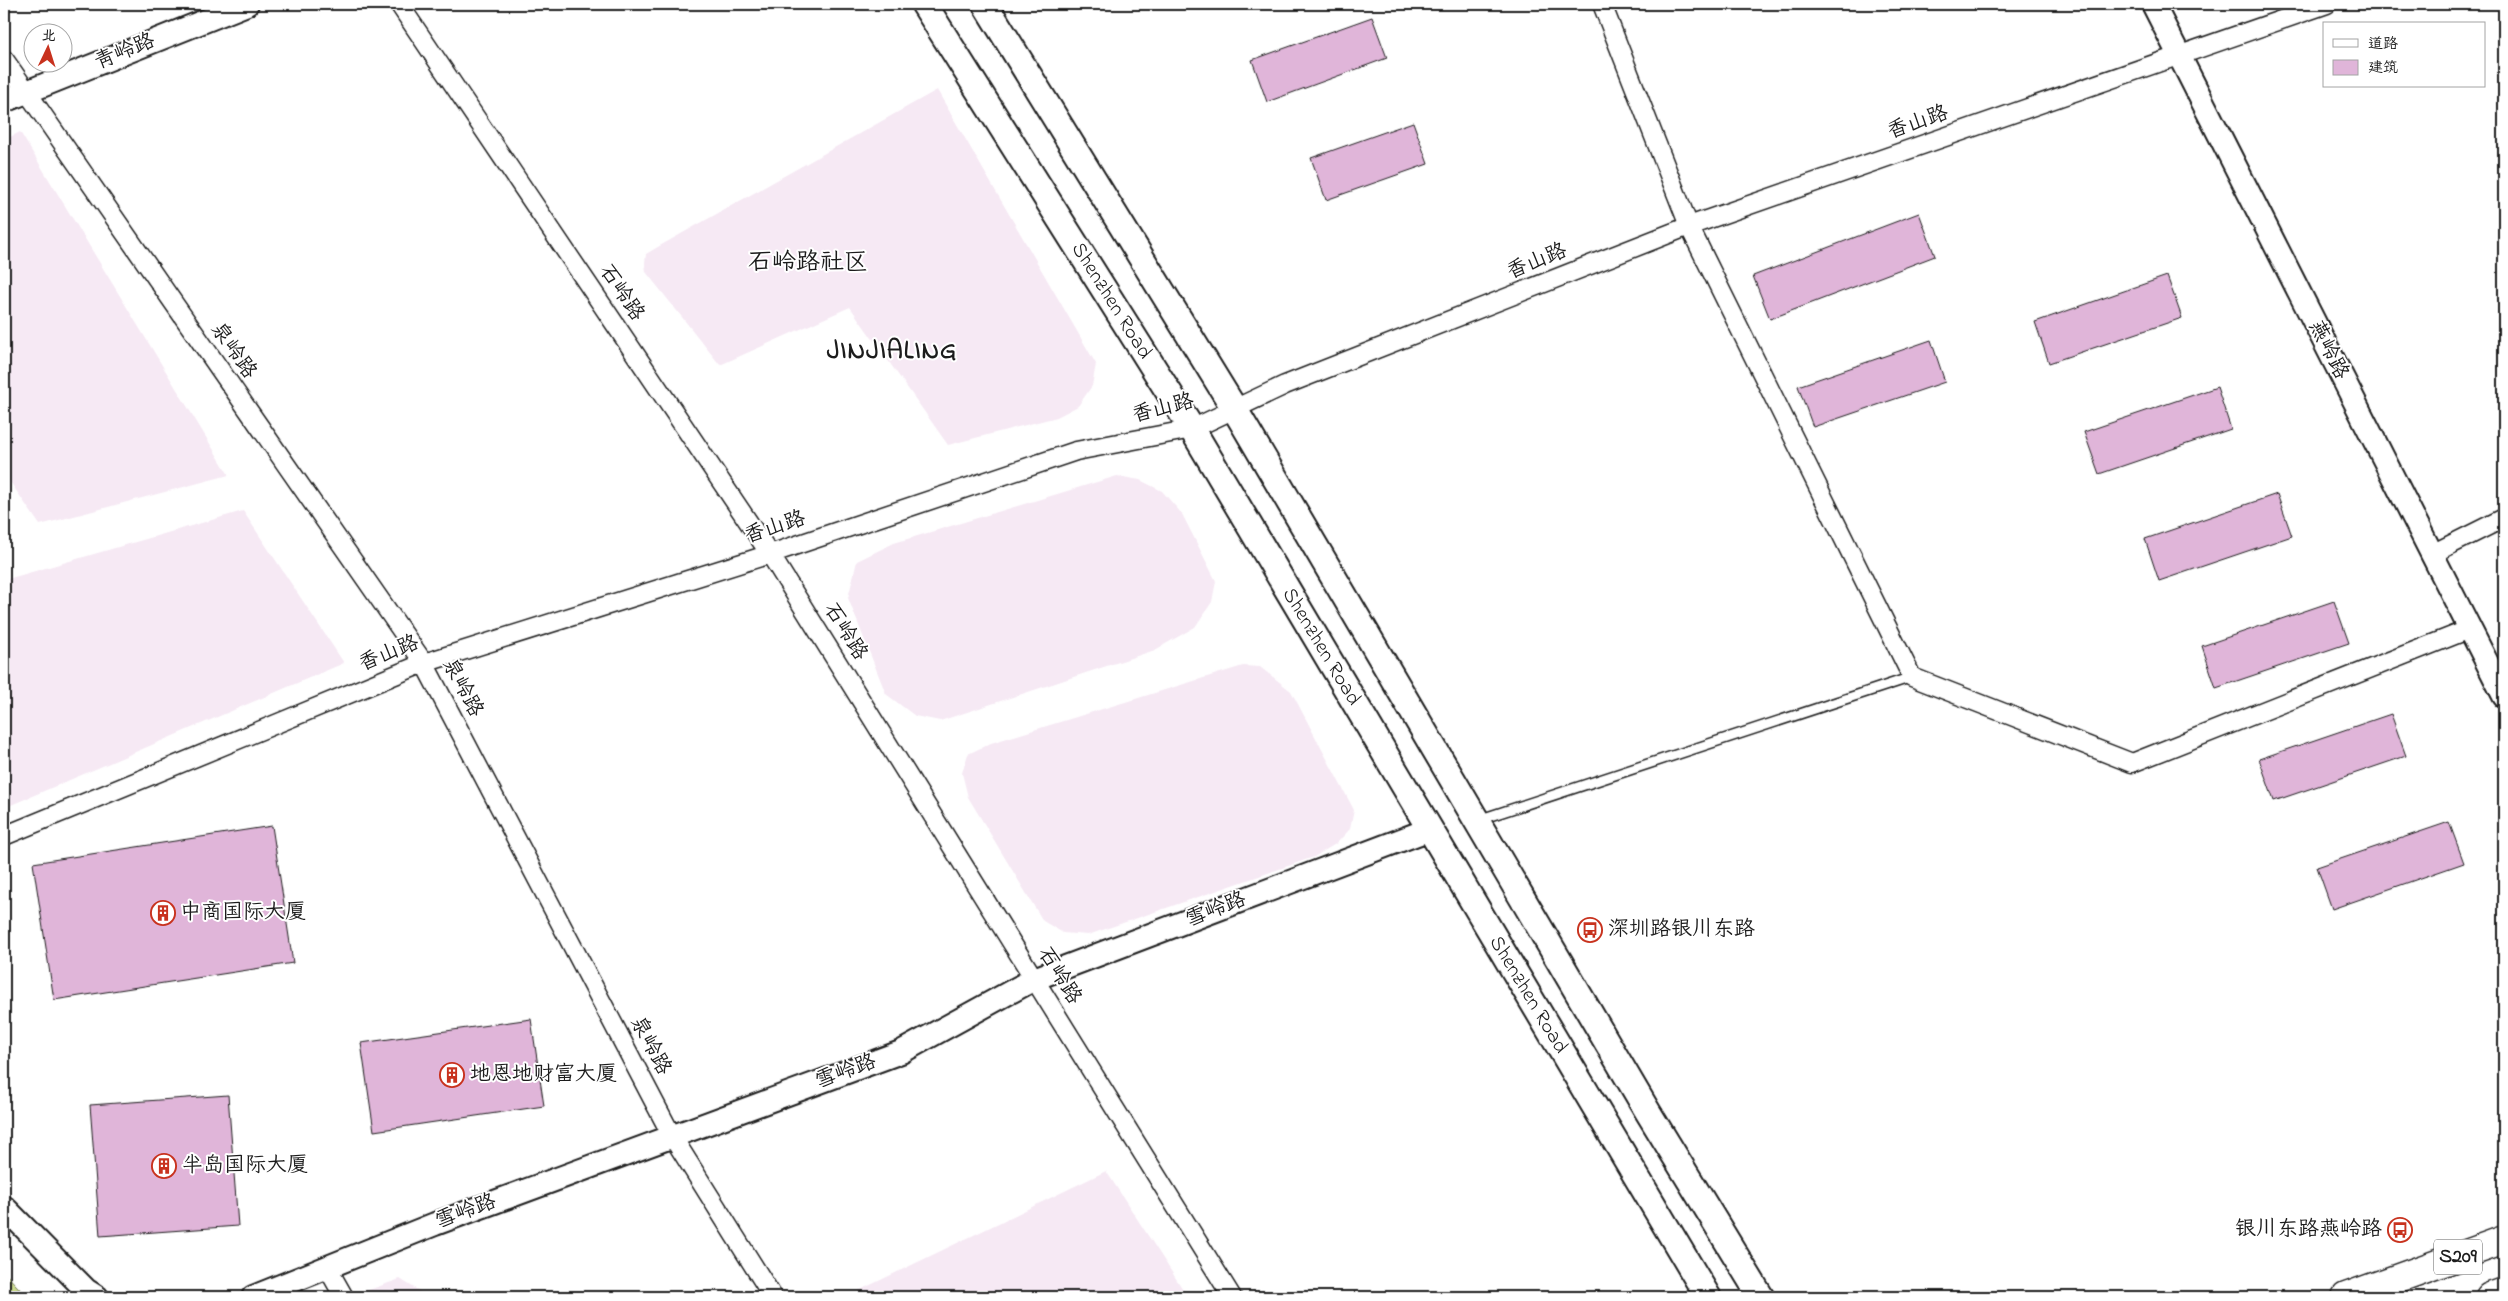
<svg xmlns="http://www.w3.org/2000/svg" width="2508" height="1301" viewBox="0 0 2508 1301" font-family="'Indie Flower','LXGW WenKai TC',sans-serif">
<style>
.built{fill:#f6e9f4}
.green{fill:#cbdb8f;stroke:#747c56}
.building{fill:#e0b5d9;stroke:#1c1c1c}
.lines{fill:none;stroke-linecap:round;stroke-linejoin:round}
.service-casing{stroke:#1c1c1c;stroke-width:12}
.minor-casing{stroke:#1c1c1c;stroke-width:21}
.tertiary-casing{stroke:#1c1c1c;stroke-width:26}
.secondary-casing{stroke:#1c1c1c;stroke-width:29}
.primary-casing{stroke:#1c1c1c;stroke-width:31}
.service{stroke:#fff;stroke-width:9}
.minor{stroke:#fff;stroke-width:18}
.tertiary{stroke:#fff;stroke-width:22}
.secondary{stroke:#fff;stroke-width:25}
.primary{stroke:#fff;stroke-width:28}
.labels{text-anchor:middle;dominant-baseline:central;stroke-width:4;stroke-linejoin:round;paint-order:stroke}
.shield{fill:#fff;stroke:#606060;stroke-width:1}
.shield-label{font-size:20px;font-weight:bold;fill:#1c1c1c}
.street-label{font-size:21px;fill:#1c1c1c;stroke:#fff}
.poi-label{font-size:21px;fill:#1c1c1c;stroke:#fff;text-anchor:start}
.quarter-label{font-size:24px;fill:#1c1c1c;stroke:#fff}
.district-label{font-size:26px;font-weight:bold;letter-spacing:1px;fill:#1c1c1c;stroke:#fff}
</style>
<rect width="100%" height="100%" fill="#fff"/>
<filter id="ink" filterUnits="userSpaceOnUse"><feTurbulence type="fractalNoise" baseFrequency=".02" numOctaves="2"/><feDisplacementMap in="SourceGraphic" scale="10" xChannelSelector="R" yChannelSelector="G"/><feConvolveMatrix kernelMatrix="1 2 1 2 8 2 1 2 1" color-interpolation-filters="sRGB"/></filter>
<g filter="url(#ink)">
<g class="built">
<polygon points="937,90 1096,364 1092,386 1078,406 1057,417 948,445 850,307 720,365 646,272 645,263 646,254 656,248"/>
<polygon points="20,132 229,475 40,525 4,473 4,140"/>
<polygon points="1117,476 1140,480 1162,491 1182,514 1216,581 1212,602 1195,627 1155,650 940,721 915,716 886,694 848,598 857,561 894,543"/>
<polygon points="243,511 344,663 4,808 4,580"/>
<polygon points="1243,666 1260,667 1291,691 1354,810 1350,829 1337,843 1314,857 1088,935 1063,933 1043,921 968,797 962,773 968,754 991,743"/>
<polygon points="1106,1171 1188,1297 856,1297 858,1291"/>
<polygon points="400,1279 429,1297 349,1297"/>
</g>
<polygon class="green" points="4,1272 27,1297 4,1297"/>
<g class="building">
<polygon points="1372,17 1387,58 1267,102 1252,60"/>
<polygon points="1413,122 1428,164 1326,200 1311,158"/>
<polygon points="1919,213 1935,256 1770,319 1753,276"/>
<polygon points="2167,276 2182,318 2049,363 2035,322"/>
<polygon points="1931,340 1945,382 1813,427 1798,386"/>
<polygon points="2217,387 2231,429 2099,474 2084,432"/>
<polygon points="2277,494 2292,536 2159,581 2145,539"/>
<polygon points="2334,601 2349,643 2216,688 2202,646"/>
<polygon points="2391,714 2406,756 2274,801 2259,759"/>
<polygon points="2449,822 2464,863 2332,909 2317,867"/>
<polygon points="272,826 293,963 54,1000 33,863"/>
<polygon points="531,1019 544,1106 374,1131 361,1043"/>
<polygon points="228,1095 238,1226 100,1236 90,1105"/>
</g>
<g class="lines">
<defs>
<polyline id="service" points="1478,820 1912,677"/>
<g id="minor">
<polyline points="399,4 770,554 1232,1297"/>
<polyline points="1602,4 1689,226 1912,677 2132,763 2470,629"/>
<polyline points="4,59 424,663 672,1136 773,1297"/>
<polyline points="2432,554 2504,518"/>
<polyline points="4,836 424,663 770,554 1076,451 1192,429 1285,385 1689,226 2327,4"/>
<polyline points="327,1267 344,1297"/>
</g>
<g id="tertiary">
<polyline points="2153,4 2504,696"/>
<polyline points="4,101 247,4"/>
<polyline points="4,1207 86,1290 97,1297"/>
<polyline points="253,1297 435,1224 901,1052 1034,979 1430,829"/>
</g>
<g id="secondary">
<polyline points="924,4 1192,429 1708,1297"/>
<polyline points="985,4 1234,408 1648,1112 1761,1297"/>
</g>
<g id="primary">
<polyline points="2346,1297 2504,1240"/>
<polyline points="2490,1297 2504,1292"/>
</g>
</defs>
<use href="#service" class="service-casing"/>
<use href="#minor" class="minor-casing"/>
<use href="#tertiary" class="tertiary-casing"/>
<use href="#secondary" class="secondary-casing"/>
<use href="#primary" class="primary-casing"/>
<use href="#service" class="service"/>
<use href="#minor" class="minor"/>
<use href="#tertiary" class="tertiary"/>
<use href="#secondary" class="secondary"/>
<use href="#primary" class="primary"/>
</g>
</g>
<defs>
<symbol id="building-ring" viewBox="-11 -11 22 22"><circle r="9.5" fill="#fff" stroke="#c8321e" stroke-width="1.5"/><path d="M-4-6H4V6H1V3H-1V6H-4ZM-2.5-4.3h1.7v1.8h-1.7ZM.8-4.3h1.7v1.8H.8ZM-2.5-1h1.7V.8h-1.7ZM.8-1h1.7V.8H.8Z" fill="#c8321e"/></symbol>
<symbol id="bus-ring" viewBox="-11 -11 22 22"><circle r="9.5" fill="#fff" stroke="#c8321e" stroke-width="1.5"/><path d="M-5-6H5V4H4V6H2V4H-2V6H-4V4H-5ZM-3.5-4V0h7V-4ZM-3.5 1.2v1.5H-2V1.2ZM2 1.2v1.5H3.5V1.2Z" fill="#c8321e"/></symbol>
</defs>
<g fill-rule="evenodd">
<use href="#building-ring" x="149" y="899" width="28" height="28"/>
<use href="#bus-ring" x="1576" y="916" width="28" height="28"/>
<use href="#building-ring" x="438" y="1061" width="28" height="28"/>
<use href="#building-ring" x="150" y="1152" width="28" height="28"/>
<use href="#bus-ring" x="2386" y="1216" width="28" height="28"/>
</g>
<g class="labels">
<rect class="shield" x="2434" y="1239.5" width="48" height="35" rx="4"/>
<g class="shield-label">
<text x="2458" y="1257">S209</text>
</g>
<g class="street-label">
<text transform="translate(125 52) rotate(-22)">青岭路</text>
<text transform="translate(1918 123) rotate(-19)">香山路</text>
<text transform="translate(1537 262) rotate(-22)">香山路</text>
<text transform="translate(621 293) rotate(56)">石岭路</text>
<text transform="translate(1111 301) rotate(58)">Shenzhen Road</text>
<text transform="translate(2328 350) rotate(63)">燕岭路</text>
<text transform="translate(233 351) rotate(55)">泉岭路</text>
<text transform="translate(1163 409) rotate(-14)">香山路</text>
<text transform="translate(775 528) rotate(-18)">香山路</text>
<text transform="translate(845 632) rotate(58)">石岭路</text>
<text transform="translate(1321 647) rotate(59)">Shenzhen Road</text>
<text transform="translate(389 654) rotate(-22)">香山路</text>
<text transform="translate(462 688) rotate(62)">泉岭路</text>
<text transform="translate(1216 910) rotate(-21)">雪岭路</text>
<text transform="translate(1059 976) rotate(58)">石岭路</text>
<text transform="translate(1528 995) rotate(59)">Shenzhen Road</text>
<text transform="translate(650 1046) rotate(62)">泉岭路</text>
<text transform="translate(846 1072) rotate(-20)">雪岭路</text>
<text transform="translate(466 1212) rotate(-20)">雪岭路</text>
</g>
<g class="poi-label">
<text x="180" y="913">中商国际大厦</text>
<text x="1608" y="930">深圳路银川东路</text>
<text x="470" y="1075">地恩地财富大厦</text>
<text x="182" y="1166">半岛国际大厦</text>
<text x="2382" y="1230" text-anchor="end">银川东路燕岭路</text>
</g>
<g class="quarter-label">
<text x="808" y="263">石岭路社区</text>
</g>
<g class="district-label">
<text x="892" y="352">JINJIALING</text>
</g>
</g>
<rect width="2508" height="1301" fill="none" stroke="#fff" stroke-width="20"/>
<rect x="10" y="10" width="2488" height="1281" fill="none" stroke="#1c1c1c" stroke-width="2" filter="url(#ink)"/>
<rect x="2323" y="22" width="162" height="65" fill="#ffffff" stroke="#a4a4a4"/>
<rect x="2333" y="39" width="25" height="8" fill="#ffffff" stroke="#a4a4a4"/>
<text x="2368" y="48" font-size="15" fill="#1c1c1c">道路</text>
<rect x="2333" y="60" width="25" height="15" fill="#e0b5d9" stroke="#a4a4a4"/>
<text x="2368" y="72" font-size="15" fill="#1c1c1c">建筑</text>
<g transform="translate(48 48) rotate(4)"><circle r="24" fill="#ffffff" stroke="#a4a4a4"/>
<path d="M0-4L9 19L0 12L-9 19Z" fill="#c8321e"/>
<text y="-8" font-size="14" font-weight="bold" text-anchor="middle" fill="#1c1c1c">北</text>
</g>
</svg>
